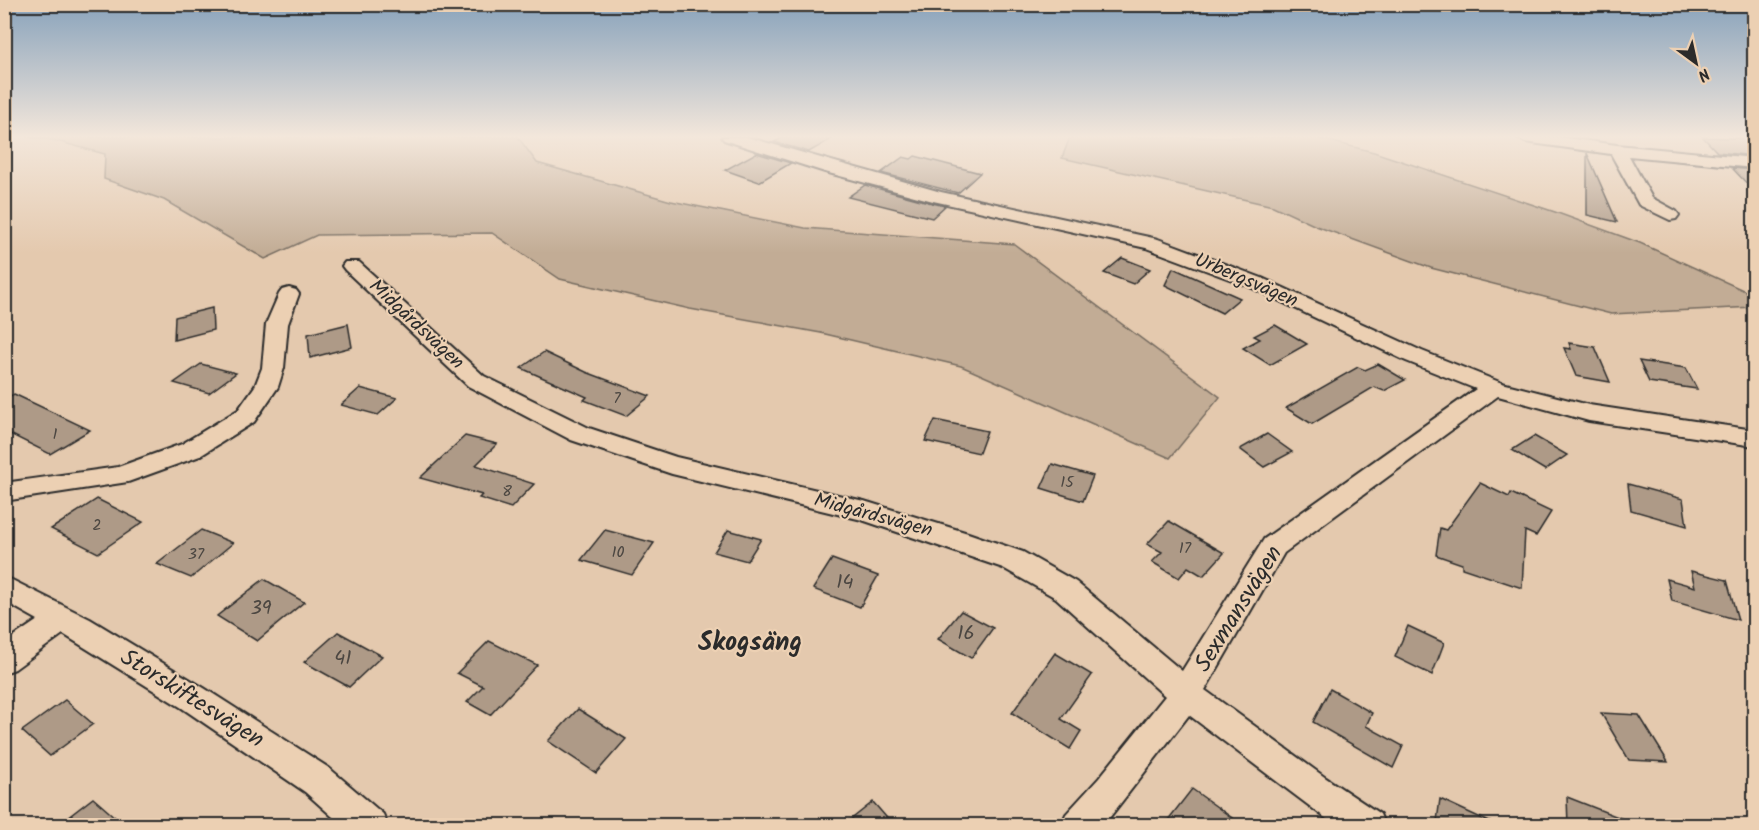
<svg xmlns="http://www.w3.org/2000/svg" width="1759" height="830" viewBox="0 0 1759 830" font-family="Kalam,sans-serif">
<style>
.green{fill:#c2ac95;stroke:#766c60;stroke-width:1.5}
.building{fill:#ae9a87;stroke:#2b2b2b;stroke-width:1.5}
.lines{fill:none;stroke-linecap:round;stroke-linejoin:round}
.street-casing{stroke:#2b2b2b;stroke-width:4}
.street{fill:#ecd0b3;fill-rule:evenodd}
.labels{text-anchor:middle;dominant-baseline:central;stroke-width:4.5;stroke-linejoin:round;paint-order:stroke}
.number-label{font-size:16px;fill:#4c4742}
.street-label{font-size:20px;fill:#2b2b2b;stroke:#ecd0b3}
.near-number-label{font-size:20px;fill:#4c4742}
.near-street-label{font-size:24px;fill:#2b2b2b;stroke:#ecd0b3}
.near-neighbourhood-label{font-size:26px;font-weight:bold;fill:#2b2b2b;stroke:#ecd0b3}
</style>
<rect width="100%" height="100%" fill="#e4c9ae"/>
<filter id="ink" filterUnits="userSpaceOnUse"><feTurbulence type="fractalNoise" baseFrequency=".0167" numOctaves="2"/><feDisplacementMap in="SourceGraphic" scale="12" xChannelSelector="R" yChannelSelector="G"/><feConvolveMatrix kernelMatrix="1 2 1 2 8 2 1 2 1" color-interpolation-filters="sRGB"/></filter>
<g filter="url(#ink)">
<g class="green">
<polygon points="26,137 518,137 537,163 671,201 805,228 1014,244 1220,397 1170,458 961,366 821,333 690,309 560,279 492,233 317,235 265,259 164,200 104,179 105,154 53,140"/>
<polygon points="1070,137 1313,137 1374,152 1555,212 1640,243 1754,295 1754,307 1611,314 1431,268 1316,226 1273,206 1062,158"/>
</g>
<g class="building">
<polygon points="784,137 835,137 809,152 774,142"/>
<polygon points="1703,137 1755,139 1755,156 1717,152"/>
<polygon points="756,153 791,163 759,182 725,170"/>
<polygon points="1587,153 1617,222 1587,215"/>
<polygon points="915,156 980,173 958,193 881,173 903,157 911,159"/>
<polygon points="1732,168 1755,170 1755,192"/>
<polygon points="865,185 932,203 945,206 932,218 848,197"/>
<polygon points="1122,258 1150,269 1133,284 1104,273"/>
<polygon points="1173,268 1240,298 1222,313 1165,285"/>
<polygon points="212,308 213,330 174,340 175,317"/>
<polygon points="348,324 352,347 310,358 308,334"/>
<polygon points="1275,325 1307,344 1270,365 1243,348 1260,339 1254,336"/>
<polygon points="1569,343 1595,347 1610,382 1576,376 1564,348 1571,349"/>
<polygon points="544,352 586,372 650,396 626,416 584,400 587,397 521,368"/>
<polygon points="1639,361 1686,368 1697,389 1649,382"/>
<polygon points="201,364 236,373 209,393 174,383"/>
<polygon points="1378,364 1405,380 1384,391 1374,387 1312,424 1286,408 1358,367 1365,370"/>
<polygon points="360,388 397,398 378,415 341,405"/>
<polygon points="14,394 90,430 50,454 4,431 4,399"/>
<polygon points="935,420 987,431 979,453 925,441"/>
<polygon points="1267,434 1292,452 1264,467 1240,449"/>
<polygon points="465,436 497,444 476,465 534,484 511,508 479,498 482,495 420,478"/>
<polygon points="1534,436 1567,455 1545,470 1512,450"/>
<polygon points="1052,464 1093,476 1083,501 1041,488"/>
<polygon points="1480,483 1509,497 1511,493 1551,512 1536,536 1525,531 1522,588 1462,568 1462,564 1436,555 1440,528 1446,530"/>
<polygon points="1628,484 1683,499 1687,526 1631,510"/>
<polygon points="97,499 143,522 98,553 51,529"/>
<polygon points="1169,521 1224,553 1203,576 1188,567 1179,578 1152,562 1162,552 1147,544"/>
<polygon points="201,530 233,543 191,578 157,564"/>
<polygon points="605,530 654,543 632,575 581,560"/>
<polygon points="728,530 761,539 747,561 714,552"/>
<polygon points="832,559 878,576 860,607 813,589"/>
<polygon points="1691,571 1727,580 1738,620 1672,601 1667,579 1695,587"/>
<polygon points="264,579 304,602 257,641 217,616"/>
<polygon points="961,611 993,628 971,658 938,639"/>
<polygon points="1408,626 1444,643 1432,675 1395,657"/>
<polygon points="338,632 382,656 349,687 304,662"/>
<polygon points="489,641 537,665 490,715 467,702 483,686 457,673"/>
<polygon points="1055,653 1092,675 1061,719 1081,731 1070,749 1012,713"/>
<polygon points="1330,689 1372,713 1366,726 1403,746 1393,768 1313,722"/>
<polygon points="65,700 93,724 50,756 22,731"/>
<polygon points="578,709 626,739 596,773 548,741"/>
<polygon points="1601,713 1639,715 1668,762 1629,760"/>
<polygon points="1192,789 1242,825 1164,825"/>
<polygon points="1567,797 1636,824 1636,825 1568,825"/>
<polygon points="93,798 124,825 58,825"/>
<polygon points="1440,799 1496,825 1447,825 1437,821"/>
<polygon points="873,802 893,825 844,825"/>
</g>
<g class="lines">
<defs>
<g id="street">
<polygon points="722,137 747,137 941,192 1158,239 1262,278 1422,351 1502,383 1589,405 1754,430 1754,446 1589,421 1498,396 1284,553 1205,690 1326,778 1380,814 1385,826 1336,826 1189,715 1103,826 1061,826 1066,814 1099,778 1165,696 1056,598 1003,568 862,520 672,474 571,440 468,386 345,270 342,266 345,262 359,262 484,376 589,428 676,457 864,501 968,533 1023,552 1076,582 1182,671 1264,539 1476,389 1406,361 1248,286 1146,248 933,201 825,172 724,140"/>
<polygon points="1517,137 1559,137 1617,145 1754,158 1754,168 1629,156 1652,198 1676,211 1679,215 1676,219 1670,220 1639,205 1611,154 1525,142"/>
<polygon points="289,288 296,290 299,294 288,324 284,368 278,387 254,422 200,456 128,482 4,501 4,483 118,467 182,444 238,410 255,386 262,368 266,324 279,294 282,290"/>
<polygon points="4,576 90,619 204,688 329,768 383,814 388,826 343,826 305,792 182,708 63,634 15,669 4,673 4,643 38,620 4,601"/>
</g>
</defs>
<use href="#street" class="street-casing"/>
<use href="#street" class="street"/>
</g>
</g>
<linearGradient id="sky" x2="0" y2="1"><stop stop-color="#88a2bb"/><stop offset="0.54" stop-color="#f3e7db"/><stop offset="1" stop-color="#f3e7db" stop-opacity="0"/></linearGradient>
<rect width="1759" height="253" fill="url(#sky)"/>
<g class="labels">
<g class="number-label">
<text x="617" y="398">7</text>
<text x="55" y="434">1</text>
<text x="1067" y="482">15</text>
<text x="507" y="491">8</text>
<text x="97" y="525">2</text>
<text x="1185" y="548">17</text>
<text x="618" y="552">10</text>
<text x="196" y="554">37</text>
</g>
<g class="street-label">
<text transform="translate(1246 281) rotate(23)">Urbergsvägen</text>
<text transform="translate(416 325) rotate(43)">Midgårdsvägen</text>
<text transform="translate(873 516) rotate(15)">Midgårdsvägen</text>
</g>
<g class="near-number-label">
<text x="845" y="583">14</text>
<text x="261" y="609">39</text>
<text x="966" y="634">16</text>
<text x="343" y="659">41</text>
</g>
<g class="near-street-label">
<text transform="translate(1239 609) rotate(-58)">Sexmansvägen</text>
<text transform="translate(192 699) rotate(32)">Storskiftesvägen</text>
</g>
<g class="near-neighbourhood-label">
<text x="750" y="643">Skogsäng</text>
</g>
</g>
<rect width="1759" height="830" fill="none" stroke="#ecd0b3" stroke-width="24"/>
<rect x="12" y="12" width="1735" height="806" fill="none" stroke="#2b2b2b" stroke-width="2" filter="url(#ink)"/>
<g transform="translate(1696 63) rotate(147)" stroke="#ecd0b3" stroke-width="4.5" paint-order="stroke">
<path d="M0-4.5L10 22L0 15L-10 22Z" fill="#2b2b2b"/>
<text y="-9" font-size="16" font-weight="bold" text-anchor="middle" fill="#2b2b2b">N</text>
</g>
</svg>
